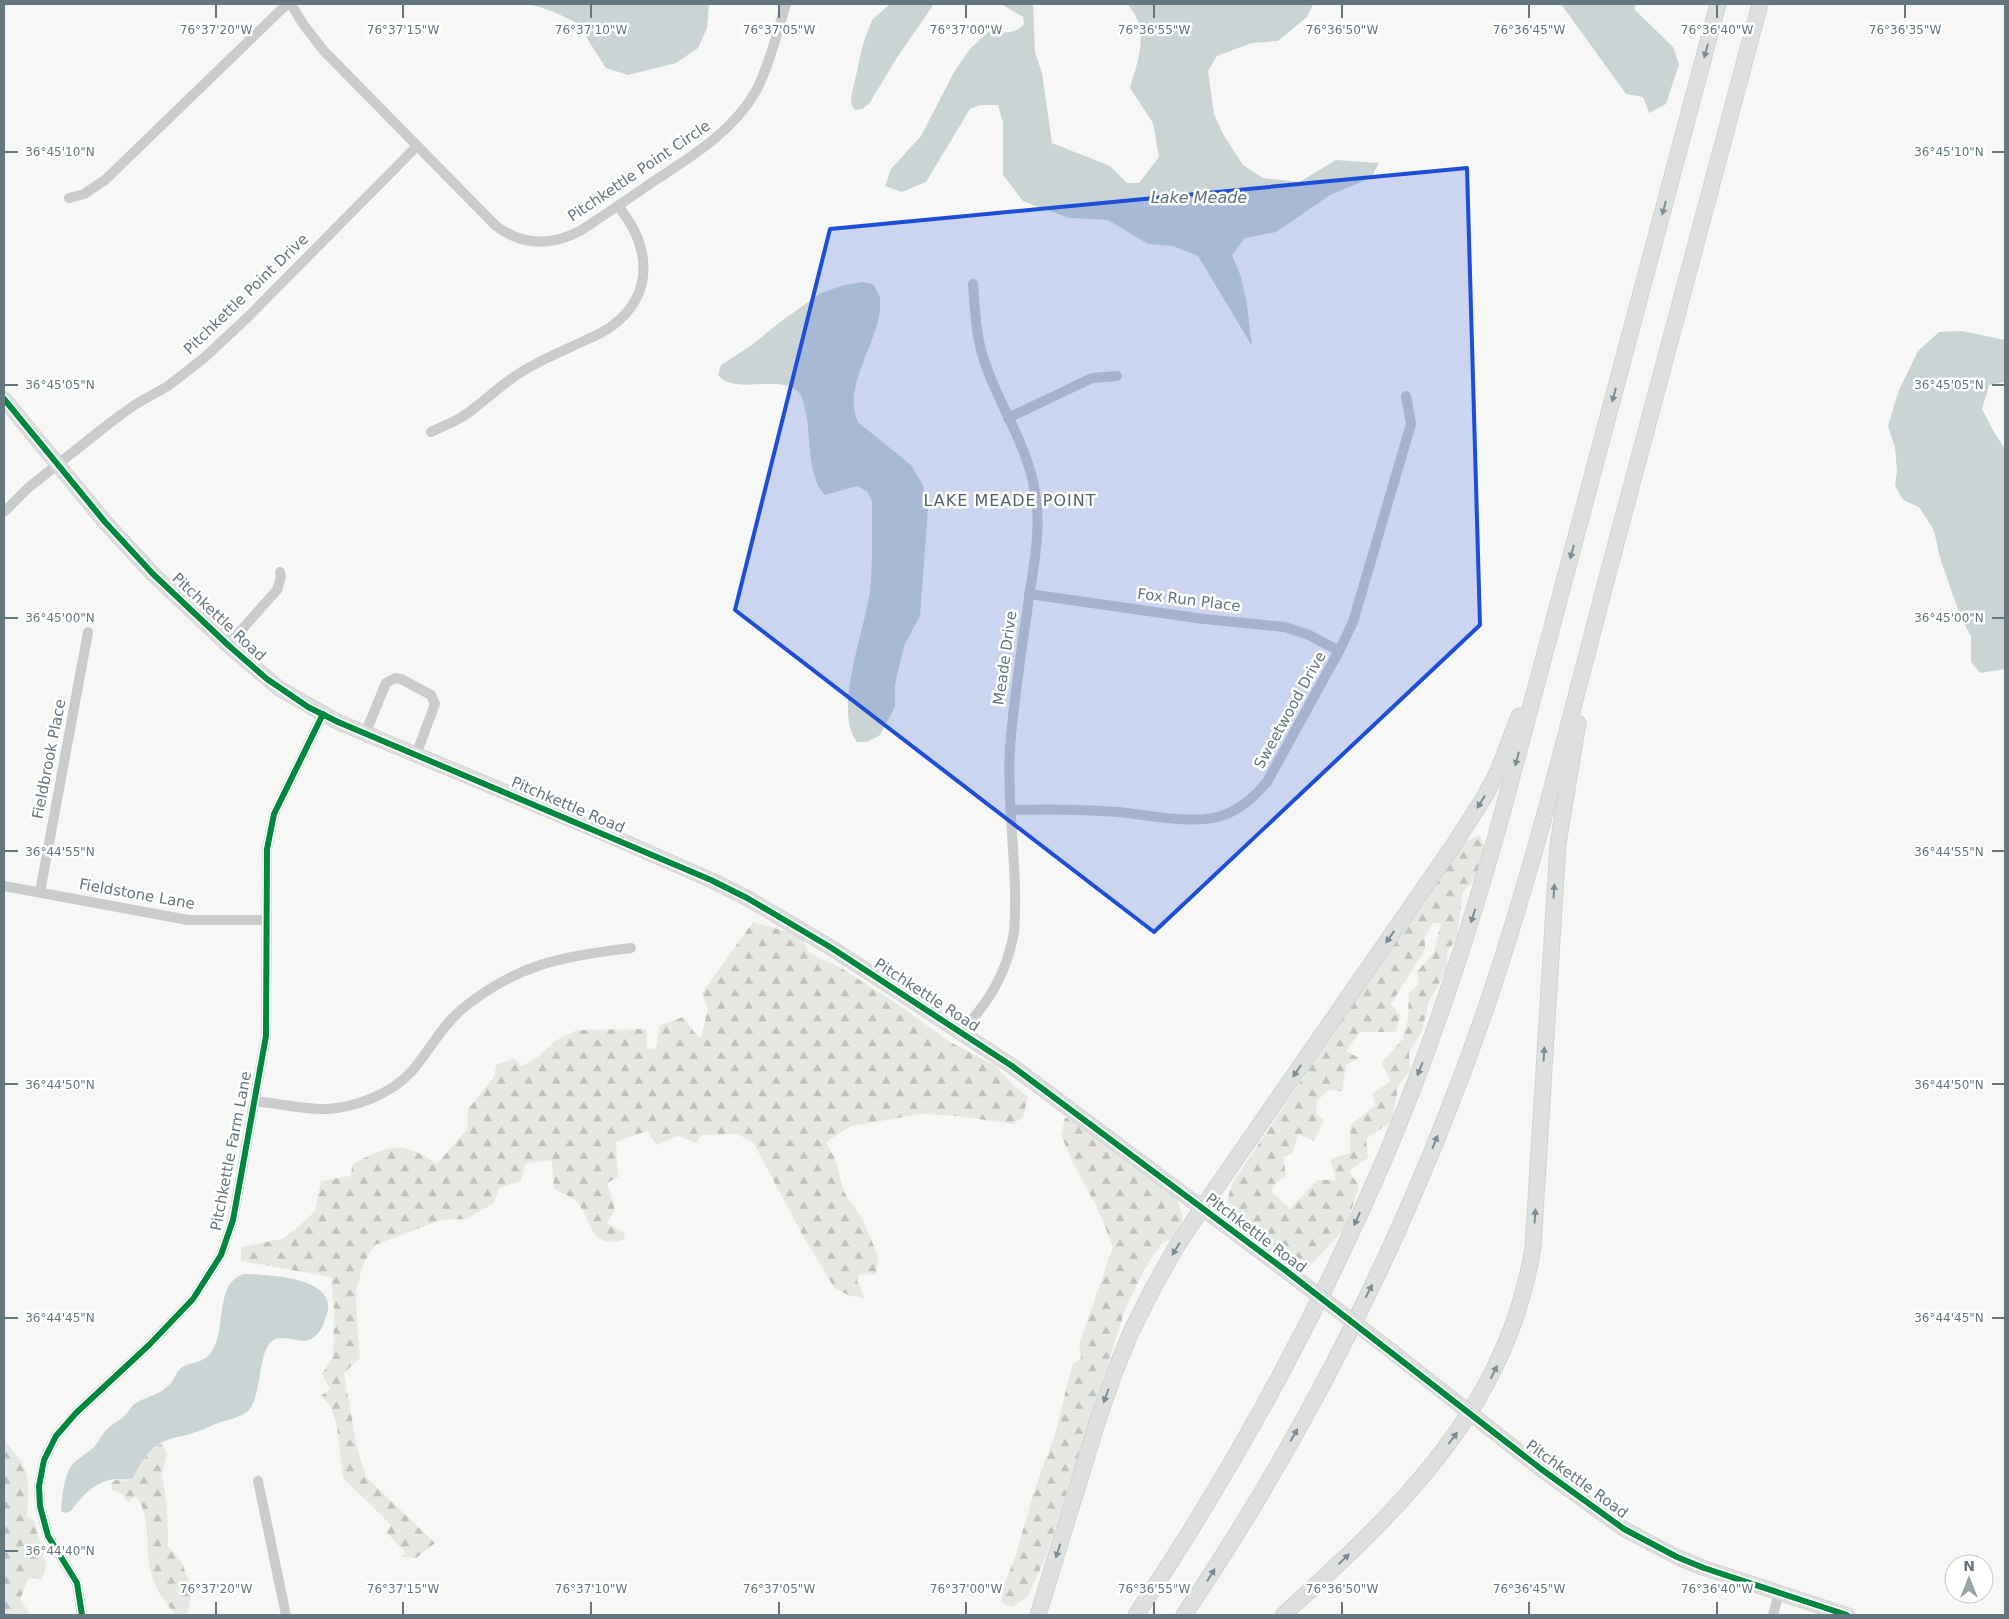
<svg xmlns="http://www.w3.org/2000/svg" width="2009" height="1619" viewBox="0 0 2009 1619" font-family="'DejaVu Sans',sans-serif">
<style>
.forest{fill:url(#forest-firs);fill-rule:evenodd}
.water{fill:#cad4d5}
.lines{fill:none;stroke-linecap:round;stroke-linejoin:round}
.major-casing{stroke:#d3d4d4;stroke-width:16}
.highway-casing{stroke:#d3d3d3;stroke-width:17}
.minor{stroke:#c9cbcc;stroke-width:10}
.major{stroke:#dedfdf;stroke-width:14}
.highway{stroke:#dedfdf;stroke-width:15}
.major-bridge-casing{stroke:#d3d4d4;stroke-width:16;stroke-linecap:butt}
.major-bridge{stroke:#dedfdf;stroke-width:14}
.cycleway-casing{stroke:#fff;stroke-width:9}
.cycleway{stroke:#00873e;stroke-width:6}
.oneway{fill:#7c8c92}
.marked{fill:#1d4ed8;fill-opacity:0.2;stroke:#1d4ed8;stroke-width:4;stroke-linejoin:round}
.ticks{fill:none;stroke:#64777f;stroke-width:2}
.labels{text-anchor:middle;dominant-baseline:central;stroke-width:5;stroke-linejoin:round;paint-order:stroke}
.street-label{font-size:15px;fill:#64777f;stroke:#fff}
.water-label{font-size:16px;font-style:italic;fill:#5e767a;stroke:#fff}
.neighbourhood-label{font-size:16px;letter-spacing:1px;fill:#55646a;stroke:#fff}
.ticks-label{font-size:12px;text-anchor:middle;fill:#64777f;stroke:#fff;stroke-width:5;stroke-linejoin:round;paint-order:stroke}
</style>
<defs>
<pattern id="forest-firs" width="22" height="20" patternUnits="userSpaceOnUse" patternTransform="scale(1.25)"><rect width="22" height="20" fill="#e6e9e3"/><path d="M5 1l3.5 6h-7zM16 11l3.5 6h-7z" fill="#bec2bd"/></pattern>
</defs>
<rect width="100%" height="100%" fill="#f7f7f6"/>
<g class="forest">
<path d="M 1480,835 L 1485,849 L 1477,878 L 1463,891 L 1457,938 L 1447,952 L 1448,968 L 1429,1001 L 1422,1031 L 1409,1053 L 1410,1071 L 1398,1086 L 1392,1121 L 1366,1139 L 1368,1158 L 1349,1171 L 1359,1186 L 1346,1227 L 1307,1269 L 1271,1249 L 1250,1231 L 1227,1202 L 1232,1184 L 1460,844 ZM 1433,923 L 1441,923 L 1434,952 L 1417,972 L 1419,984 L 1409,992 L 1408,1018 L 1403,1039 L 1381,1063 L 1391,1081 L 1372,1093 L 1375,1106 L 1350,1125 L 1350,1153 L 1330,1159 L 1336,1180 L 1317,1180 L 1290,1209 L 1271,1191 L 1277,1182 L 1286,1176 L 1283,1157 L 1292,1154 L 1298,1134 L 1314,1141 L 1324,1120 L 1316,1113 L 1317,1101 L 1328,1090 L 1342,1091 L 1346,1065 L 1359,1058 L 1346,1051 L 1360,1032 L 1396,1032 L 1400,1015 L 1391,1004 L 1425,950 L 1425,936 Z"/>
<path d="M 753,922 L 802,936 L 808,952 L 841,968 L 899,1005 L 950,1042 L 996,1066 L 1012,1084 L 1028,1097 L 1023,1117 L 1013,1124 L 957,1116 L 922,1114 L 851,1126 L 826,1142 L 836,1161 L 844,1192 L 862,1218 L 878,1256 L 876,1275 L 859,1274 L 857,1281 L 865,1299 L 848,1295 L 835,1289 L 802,1234 L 753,1142 L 737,1134 L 701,1135 L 697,1143 L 677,1136 L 657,1145 L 647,1131 L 616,1142 L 618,1177 L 607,1183 L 615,1210 L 607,1223 L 625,1233 L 624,1240 C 589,1249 593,1223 578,1203 C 573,1197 561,1193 554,1189 L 552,1160 L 525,1164 L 521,1181 L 499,1188 L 494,1203 L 467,1219 L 441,1220 L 375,1245 L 364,1262 L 356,1290 L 357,1326 L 360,1358 L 344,1373 L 357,1448 L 366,1477 L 435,1543 L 416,1558 L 401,1557 L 406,1553 L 386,1532 L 391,1525 L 343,1478 L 337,1427 L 331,1406 L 321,1396 L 330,1389 L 322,1374 L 333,1357 L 334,1309 L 331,1277 L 241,1261 L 241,1247 L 282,1239 L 299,1226 L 315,1211 L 321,1181 L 350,1176 L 353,1164 C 388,1145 402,1139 437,1164 L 467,1129 L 468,1109 L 493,1078 L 497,1064 L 514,1059 L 522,1066 L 539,1056 L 555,1041 L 577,1030 L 646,1029 L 647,1048 L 656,1049 L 660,1025 L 683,1017 L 694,1032 L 701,1038 L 708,1009 L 702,993 Z"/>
<polygon points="1065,1118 1074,1118 1177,1197 1183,1219 1173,1238 1161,1244 1145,1268 1125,1310 1046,1557 1027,1597 1013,1607 1001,1602 1005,1582 1015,1558 1033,1495 1056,1431 1072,1365 1081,1358 1079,1344 1113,1247 1098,1209 1073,1163 1061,1135"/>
<path d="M 4,1440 C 32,1471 29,1477 27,1517 L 34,1521 L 46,1563 L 42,1580 L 29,1577 L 20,1600 L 29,1612 L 27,1615 L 4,1615 Z"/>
<path d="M 162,1443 L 167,1453 L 162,1473 L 167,1509 L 168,1546 L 181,1561 L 192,1588 L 188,1611 L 183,1615 L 176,1615 C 164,1601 154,1587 150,1568 C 145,1545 151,1515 136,1496 L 127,1503 L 123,1494 L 112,1490 L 111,1484 L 115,1480 L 126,1481 L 133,1478 C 140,1465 148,1450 162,1443 Z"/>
</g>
<g class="water">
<polygon points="529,4 709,4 707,28 698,48 676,63 628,75 606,68 577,23 552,11"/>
<polygon points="890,4 934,4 896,59 869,104 862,109 855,110 852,106 851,98 863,44 872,20"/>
<path d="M 1001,4 L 1033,4 L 1035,52 L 1042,73 L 1052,143 L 1110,166 L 1127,183 L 1139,183 L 1159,157 L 1153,123 L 1130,88 C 1138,60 1151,28 1127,4 L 1313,4 L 1307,17 L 1278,41 L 1252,43 L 1217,56 L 1208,71 L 1214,114 L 1223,134 L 1243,165 L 1263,178 L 1299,182 L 1336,160 L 1379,163 L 1371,178 L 1330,195 L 1276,232 L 1245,238 L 1232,255 L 1241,277 L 1247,304 L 1252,346 L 1198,256 L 1173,246 L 1148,244 L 1108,220 L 1069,218 L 1023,201 L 1003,175 L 1003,123 L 998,105 L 980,105 L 970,109 L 926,182 L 902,192 L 885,186 L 891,169 L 921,136 L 954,72 L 970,49 L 989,31 C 1003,33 1014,35 1024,24 L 1023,17 Z"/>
<polygon points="1561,4 1635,4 1635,10 1673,47 1679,64 1666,104 1649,113 1643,97 1626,94"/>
<path d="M 862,282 L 873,284 C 876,289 879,294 880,298 C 884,338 840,384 858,422 L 912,466 L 923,486 L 928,509 L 920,616 L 904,646 L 895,684 L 895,707 L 880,735 L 867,742 L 857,742 C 832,711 866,627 870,590 C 873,560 872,531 872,501 L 867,491 L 857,486 L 825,495 C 806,475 812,436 805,410 C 804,406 803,399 801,395 C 785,371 736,397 718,375 L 721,365 L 752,345 L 780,322 L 821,293 L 844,285 Z"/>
<polygon points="1962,331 2005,340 2005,382 1989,385 1982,409 1994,432 2005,449 2005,669 1980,673 1971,662 1971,636 1962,620 1950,587 1939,554 1934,530 1919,507 1903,500 1895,486 1897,471 1895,448 1888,426 1899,390 1918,351 1939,332"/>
<path d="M 244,1274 C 267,1275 338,1276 327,1314 C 324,1323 321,1334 311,1339 C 299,1345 282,1332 271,1342 C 258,1354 262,1394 249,1410 C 242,1417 230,1419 221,1422 C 212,1425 203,1430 193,1433 C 185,1436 175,1437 167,1440 C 150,1446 141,1463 133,1478 C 124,1481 117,1478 109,1480 C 93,1484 80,1498 71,1511 L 65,1513 L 61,1511 C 62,1498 63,1482 69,1470 C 73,1460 87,1454 94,1447 C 98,1443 100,1438 103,1434 C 108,1426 116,1423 123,1417 C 128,1413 130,1407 136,1403 C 147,1396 160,1395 169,1385 C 174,1381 175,1374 180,1369 C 187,1362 199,1364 207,1357 C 230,1338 211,1284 244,1274 Z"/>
</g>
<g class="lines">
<defs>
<g id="major">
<polyline points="4,399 105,522 153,574 228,645 280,689 338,722 606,834 711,880 747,898 830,947 1012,1066 1285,1270"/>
<polyline points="1390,1350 1541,1469 1624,1529 1677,1557 1704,1568 1847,1615"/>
</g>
<g id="highway">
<polyline points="1038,1615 1098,1420 1115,1371 1131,1332 1152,1290 1175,1249 1202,1208 1453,846 1485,796 1498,771 1519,716"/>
<path d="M 1136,1615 C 1234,1469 1318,1314 1387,1153 C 1433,1044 1469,932 1501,818 L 1718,4"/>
<path d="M 1184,1615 C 1311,1427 1413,1220 1487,1005 C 1537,858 1573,705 1613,555 C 1662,371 1711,188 1760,4"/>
<path d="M 1283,1615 C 1398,1511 1508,1408 1533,1247 L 1558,844 L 1578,723"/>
</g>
</defs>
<use href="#major" class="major-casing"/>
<use href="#highway" class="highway-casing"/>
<g class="minor">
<path d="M 291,4 L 303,24 L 324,51 L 496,226 C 523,246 551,246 580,231 C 606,214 631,197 657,179 C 694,155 734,130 756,91 C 770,64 777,32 786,4"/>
<polyline points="69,198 84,194 105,180 287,4"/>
<polyline points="1008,418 1092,378 1117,376"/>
<path d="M 431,432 C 441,427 452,423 462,417 C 483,403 501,384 523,371 C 538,362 555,354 571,347 C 585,340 600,335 612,326 C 656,293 650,245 618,206"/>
<polyline points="4,512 28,488 111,422 136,404 168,386 204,358 249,316 417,146"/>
<polyline points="1029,594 1204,619 1285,627 1309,635 1339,651"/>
<polyline points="228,645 277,590 281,577 280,572"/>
<polyline points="365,734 386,683 395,678 401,679 431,695 435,704 416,755"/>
<path d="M 1011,810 C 1047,809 1082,809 1118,812 C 1148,815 1189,824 1218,817 C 1239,811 1253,798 1267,782 L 1339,651 L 1353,622 L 1411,424 L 1406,396"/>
<polyline points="4,886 188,920 266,920"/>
<polyline points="40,892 88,632"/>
<path d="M 961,1032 C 989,1002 1007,973 1014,932 C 1019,871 1006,809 1010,747 C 1014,699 1021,652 1028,605 C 1033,568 1042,529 1035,492 C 1028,447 1001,408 986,366 C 976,340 975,311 973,284"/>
<path d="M 255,1101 C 275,1103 307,1110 327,1109 C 357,1107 391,1094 412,1071 C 429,1051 441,1027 462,1009 C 517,964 563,956 631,948"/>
<polyline points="258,1481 286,1615"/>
<polyline points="82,1615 77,1583 48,1536 40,1506 39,1486 44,1460 56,1436 76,1413 149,1345 193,1299 221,1255 233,1220 266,1036 267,849 274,814 323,714"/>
<polyline points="1773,1615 1779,1593"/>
</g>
<use href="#major" class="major"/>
<use href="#highway" class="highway"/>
<defs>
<polyline id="major-bridge" points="1285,1270 1390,1350"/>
</defs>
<use href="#major-bridge" class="major-bridge-casing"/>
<use href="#major-bridge" class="major-bridge"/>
<defs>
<g id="cycleway">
<polyline points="4,399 105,522 153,574 228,645 267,679 308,707 338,722 711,880 747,898 830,947 1012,1066 1285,1270 1541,1469 1624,1529 1677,1557 1704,1568 1847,1615"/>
<polyline points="82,1615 77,1583 48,1536 40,1506 39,1486 44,1460 56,1436 76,1413 149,1345 193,1299 221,1255 233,1220 266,1036 267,849 274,814 323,714"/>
</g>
</defs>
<use href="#cycleway" class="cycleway-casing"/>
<use href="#cycleway" class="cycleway"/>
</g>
<defs><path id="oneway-solid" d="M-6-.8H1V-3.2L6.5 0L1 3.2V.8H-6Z" transform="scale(1.25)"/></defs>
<g class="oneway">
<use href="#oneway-solid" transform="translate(1706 51) rotate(105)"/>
<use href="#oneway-solid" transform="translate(1664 208) rotate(105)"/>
<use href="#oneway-solid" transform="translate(1614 395) rotate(105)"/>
<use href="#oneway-solid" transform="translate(1572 552) rotate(105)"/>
<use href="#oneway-solid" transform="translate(1517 759) rotate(105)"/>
<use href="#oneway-solid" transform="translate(1481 802) rotate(122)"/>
<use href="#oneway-solid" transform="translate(1554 891) rotate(-86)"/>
<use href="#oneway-solid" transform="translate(1473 916) rotate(108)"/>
<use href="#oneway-solid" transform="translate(1390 937) rotate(125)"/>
<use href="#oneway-solid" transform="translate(1544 1054) rotate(-87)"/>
<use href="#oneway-solid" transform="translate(1420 1069) rotate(111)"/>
<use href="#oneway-solid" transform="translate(1297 1071) rotate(125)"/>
<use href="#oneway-solid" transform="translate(1435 1142) rotate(-68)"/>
<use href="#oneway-solid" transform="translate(1535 1216) rotate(-86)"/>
<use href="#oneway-solid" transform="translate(1357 1219) rotate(114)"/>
<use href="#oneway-solid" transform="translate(1176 1249) rotate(122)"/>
<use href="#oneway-solid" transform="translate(1369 1291) rotate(-63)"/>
<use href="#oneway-solid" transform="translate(1494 1372) rotate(-64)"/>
<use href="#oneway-solid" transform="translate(1106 1396) rotate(110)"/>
<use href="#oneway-solid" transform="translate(1294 1435) rotate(-61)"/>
<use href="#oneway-solid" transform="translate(1453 1438) rotate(-52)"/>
<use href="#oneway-solid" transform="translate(1058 1551) rotate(107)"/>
<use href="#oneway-solid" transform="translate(1344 1559) rotate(-44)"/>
<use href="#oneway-solid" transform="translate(1211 1575) rotate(-58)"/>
</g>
<path class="marked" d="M 1467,168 L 1480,625 L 1154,932 L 735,610 L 830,229 Z"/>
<path class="ticks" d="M 216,5 L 216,18M 403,5 L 403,18M 591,5 L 591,18M 779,5 L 779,18M 966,5 L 966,18M 1154,5 L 1154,18M 1342,5 L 1342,18M 1529,5 L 1529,18M 1717,5 L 1717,18M 1905,5 L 1905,18M 5,152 L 18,152M 1992,152 L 2004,152M 5,385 L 18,385M 1992,385 L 2004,385M 5,618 L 18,618M 1992,618 L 2004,618M 5,851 L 18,851M 1992,851 L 2004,851M 5,1084 L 18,1084M 1992,1084 L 2004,1084M 5,1318 L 18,1318M 1992,1318 L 2004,1318M 5,1551 L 18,1551M 216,1602 L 216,1614M 403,1602 L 403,1614M 591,1602 L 591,1614M 779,1602 L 779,1614M 966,1602 L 966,1614M 1154,1602 L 1154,1614M 1342,1602 L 1342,1614M 1529,1602 L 1529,1614M 1717,1602 L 1717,1614"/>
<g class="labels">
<g class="street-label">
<text transform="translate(639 171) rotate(-34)">Pitchkettle Point Circle</text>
<text transform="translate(246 294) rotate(-44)">Pitchkettle Point Drive</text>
<text transform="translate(1189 600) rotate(7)">Fox Run Place</text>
<text transform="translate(219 617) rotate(43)">Pitchkettle Road</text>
<text transform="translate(1005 658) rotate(-82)">Meade Drive</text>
<text transform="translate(1290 710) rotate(-61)">Sweetwood Drive</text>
<text transform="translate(49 759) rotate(-79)">Fieldbrook Place</text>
<text transform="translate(568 805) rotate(23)">Pitchkettle Road</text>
<text transform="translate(137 894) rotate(10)">Fieldstone Lane</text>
<text transform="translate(927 995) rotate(33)">Pitchkettle Road</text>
<text transform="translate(231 1151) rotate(-79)">Pitchkettle Farm Lane</text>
<text transform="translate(1256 1233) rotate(37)">Pitchkettle Road</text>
<text transform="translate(1577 1479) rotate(36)">Pitchkettle Road</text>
</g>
<g class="water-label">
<text x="1199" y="197">Lake Meade</text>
</g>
<g class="neighbourhood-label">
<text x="1010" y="500">LAKE MEADE POINT</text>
</g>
</g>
<g class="ticks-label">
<text x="216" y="34">76°37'20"W</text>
<text x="403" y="34">76°37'15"W</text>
<text x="591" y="34">76°37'10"W</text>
<text x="779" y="34">76°37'05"W</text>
<text x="966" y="34">76°37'00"W</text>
<text x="1154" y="34">76°36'55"W</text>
<text x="1342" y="34">76°36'50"W</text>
<text x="1529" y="34">76°36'45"W</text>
<text x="1717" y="34">76°36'40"W</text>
<text x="1905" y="34">76°36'35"W</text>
<text x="60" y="156">36°45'10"N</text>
<text x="1949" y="156">36°45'10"N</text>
<text x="60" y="389">36°45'05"N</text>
<text x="1949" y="389">36°45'05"N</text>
<text x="60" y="622">36°45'00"N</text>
<text x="1949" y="622">36°45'00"N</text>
<text x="60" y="856">36°44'55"N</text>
<text x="1949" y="856">36°44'55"N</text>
<text x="60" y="1089">36°44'50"N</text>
<text x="1949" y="1089">36°44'50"N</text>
<text x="60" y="1322">36°44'45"N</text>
<text x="1949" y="1322">36°44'45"N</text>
<text x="60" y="1555">36°44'40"N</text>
<text x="216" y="1593">76°37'20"W</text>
<text x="403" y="1593">76°37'15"W</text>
<text x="591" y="1593">76°37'10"W</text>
<text x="779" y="1593">76°37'05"W</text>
<text x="966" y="1593">76°37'00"W</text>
<text x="1154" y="1593">76°36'55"W</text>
<text x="1342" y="1593">76°36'50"W</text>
<text x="1529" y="1593">76°36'45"W</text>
<text x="1717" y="1593">76°36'40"W</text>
</g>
<rect width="2009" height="1619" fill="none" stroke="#64777f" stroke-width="10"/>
<g transform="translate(1969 1579)"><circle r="24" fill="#ffffff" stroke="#c1c9cc"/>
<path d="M0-4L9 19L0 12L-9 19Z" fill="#97a4a9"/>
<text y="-8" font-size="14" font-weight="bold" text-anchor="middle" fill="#64777f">N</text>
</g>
</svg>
